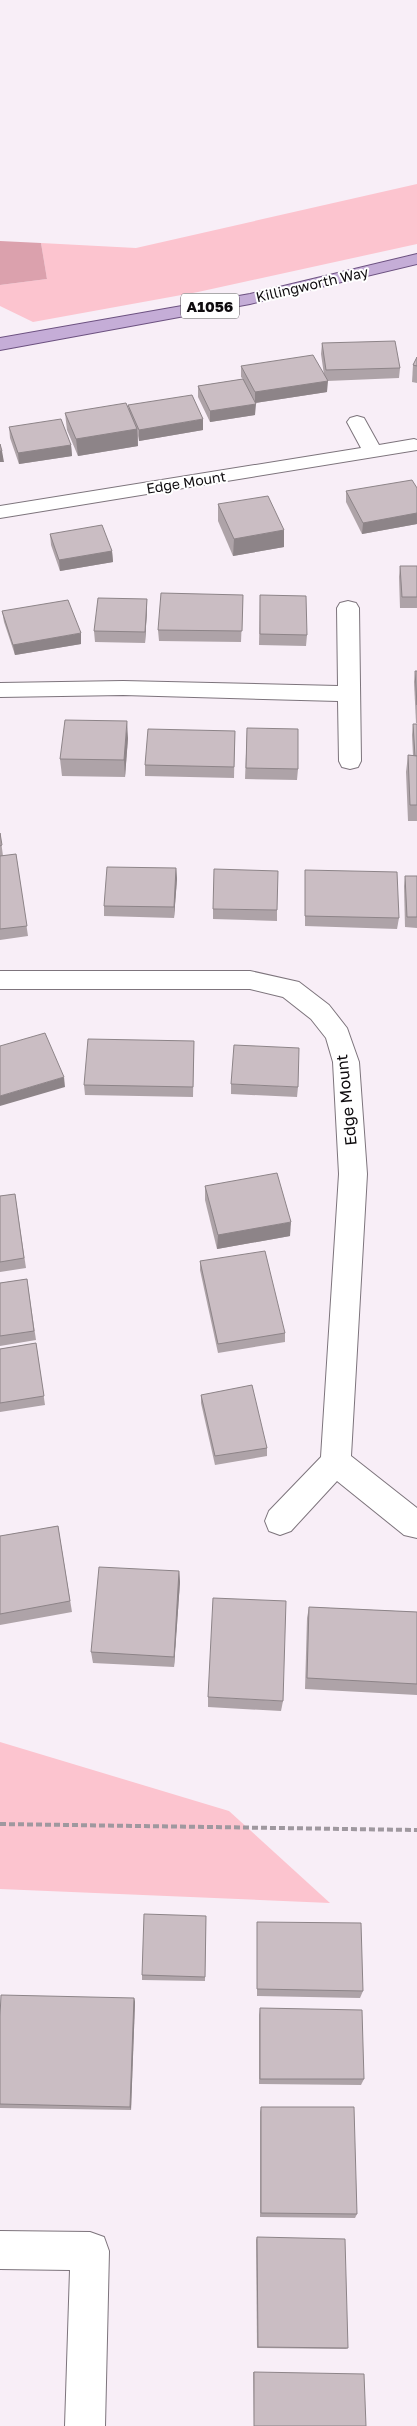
<svg xmlns="http://www.w3.org/2000/svg" width="417" height="2426" viewBox="0 0 417 2426" font-family="'Golos Text',sans-serif">
<style>
.green{fill:#fcc4cf}
.forest{fill:#dba1ad}
.lines{fill:none;stroke-linecap:round;stroke-linejoin:round}
.street-casing{stroke:#7d747c;stroke-width:2}
.primary-casing{stroke:#6c5180;stroke-width:2}
.path{stroke:#9f989f;stroke-width:4;stroke-dasharray:6 3;stroke-linecap:butt}
.street{fill:#fff;fill-rule:evenodd}
.primary{fill:#c5add7;fill-rule:evenodd}
.wall{fill:#aea3a8}
.shaded-wall{fill:#8d8488}
.building{fill:#cabdc3;stroke:#8d8488}
.labels{text-anchor:middle;dominant-baseline:central;stroke-width:4;stroke-linejoin:round;paint-order:stroke}
.far-street-label{font-size:14px;fill:#0e0b0e;stroke:#fff}
.shield{fill:#fff;stroke:#565456;stroke-width:1}
.shield-label{font-size:15px;font-weight:bold;fill:#0e0b0e}
.street-label{font-size:16px;fill:#0e0b0e;stroke:#fff}
</style>
<rect width="100%" height="100%" fill="#f8eef7"/>
<g class="green">
<polygon points="417,184 417,244 198,292 33,322 0,306 0,285 47,279 41,243 136,248"/>
<polygon points="0,1742 229,1811 330,1903 0,1889"/>
</g>
<polygon class="forest" points="0,241 41,243 47,279 0,285"/>
<g class="lines">
<defs>
<g id="street">
<polygon points="357,416 364,418 379,445 414,439 417,440 417,450 0,518 0,506 361,448 347,422 350,418"/>
<polygon points="348,601 356,603 359,608 361,761 358,767 350,769 342,767 339,761 338,701 123,695 0,697 0,683 123,681 338,686 337,608 340,603"/>
<polygon points="0,971 250,971 299,982 329,1005 347,1028 359,1062 367,1174 351,1456 417,1508 417,1538 404,1535 337,1481 291,1531 280,1535 269,1531 265,1521 269,1511 321,1457 339,1174 333,1062 326,1038 311,1019 283,997 250,989 0,989"/>
<polygon points="0,2231 90,2232 104,2237 109,2251 105,2426 65,2426 70,2270 0,2269"/>
</g>
<polygon id="primary" points="417,254 417,264 250,304 0,350 0,338 250,294"/>
</defs>
<use href="#street" class="street-casing"/>
<use href="#primary" class="primary-casing"/>
<polyline class="path" points="0,1824 417,1830"/>
<use href="#street" class="street"/>
<use href="#primary" class="primary"/>
</g>
<g class="wall">
<polygon points="322,343 400,368 399,378 327,381 327,392 255,403 255,415 210,422 198,397 198,386 243,379 241,377 241,366 324,375 321,354"/>
<polygon points="417,357 417,383 412,382 413,365"/>
<polygon points="128,405 203,430 139,441 138,436 138,446 78,456 67,430 65,413 129,409"/>
<polygon points="9,427 71,445 72,456 19,464 10,438"/>
<polygon points="417,488 417,524 362,534 346,502 346,491"/>
<polygon points="218,504 284,530 284,547 233,556 218,521"/>
<polygon points="50,534 112,551 113,562 60,571 51,545"/>
<polygon points="400,566 417,566 417,608 400,608 399,577"/>
<polygon points="243,595 241,642 159,641 158,630"/>
<polygon points="260,595 307,635 306,646 259,645"/>
<polygon points="147,599 147,610 145,643 95,642 94,631"/>
<polygon points="2,611 81,644 15,655 4,622"/>
<polygon points="415,671 417,671 417,723 416,723 414,682"/>
<polygon points="413,724 417,724 417,821 408,821 406,772 408,755 413,756 412,735"/>
<polygon points="247,728 298,769 297,780 245,779"/>
<polygon points="235,731 234,778 145,776 145,765"/>
<polygon points="128,738 125,777 62,776 60,759"/>
<polygon points="0,833 3,856 16,854 28,936 0,940"/>
<polygon points="176,868 177,879 174,918 104,916 104,906"/>
<polygon points="305,870 399,918 397,929 305,926"/>
<polygon points="405,876 417,876 417,928 405,927 404,886"/>
<polygon points="213,909 277,910 277,921 213,919"/>
<polygon points="194,1041 193,1097 85,1095 84,1085"/>
<polygon points="231,1084 298,1087 297,1097 231,1094"/>
<polygon points="205,1186 290,1236 217,1249 205,1200"/>
<polygon points="15,1194 26,1268 0,1272 0,1196"/>
<polygon points="200,1261 285,1333 285,1342 218,1353 200,1270"/>
<polygon points="27,1279 36,1340 0,1346 0,1283"/>
<polygon points="36,1343 45,1405 0,1412 0,1349"/>
<polygon points="201,1395 267,1448 267,1456 215,1465 201,1403"/>
<polygon points="58,1526 72,1612 0,1625 0,1536"/>
<polygon points="179,1571 180,1582 174,1667 93,1663 91,1652"/>
<polygon points="309,1607 417,1612 417,1695 305,1689 307,1618"/>
<polygon points="208,1697 283,1701 281,1711 208,1707"/>
<polygon points="206,1916 205,1981 142,1980 142,1975"/>
<polygon points="257,1922 363,1991 360,1998 257,1996"/>
<polygon points="134,1998 135,2002 131,2110 0,2108 0,2016"/>
<polygon points="260,2008 364,2079 361,2085 259,2084 259,2015"/>
<polygon points="261,2107 357,2214 355,2218 260,2217 260,2112"/>
<polygon points="257,2237 348,2348 346,2349 257,2348 256,2240"/>
<polygon points="253,2372 254,2372 366,2426 254,2426"/>
</g>
<g class="shaded-wall">
<polygon points="328,381 327,392 255,403 255,392"/>
<polygon points="256,404 255,415 210,422 210,411"/>
<polygon points="203,419 203,430 139,441 139,430"/>
<polygon points="137,429 138,446 78,456 76,439"/>
<polygon points="71,445 72,456 19,464 18,453"/>
<polygon points="0,451 2,451 4,462 0,462"/>
<polygon points="417,513 417,524 362,534 363,523"/>
<polygon points="284,530 284,547 233,556 234,539"/>
<polygon points="112,551 113,562 60,571 59,560"/>
<polygon points="147,599 147,610 145,643 145,632"/>
<polygon points="81,633 81,644 15,655 13,645"/>
<polygon points="127,721 128,738 125,777 124,760"/>
<polygon points="176,868 177,879 174,918 174,907"/>
<polygon points="64,1077 65,1087 0,1106 0,1096"/>
<polygon points="291,1222 290,1236 217,1249 218,1235"/>
<polygon points="179,1571 180,1582 174,1667 174,1657"/>
<polygon points="134,1998 135,2002 131,2110 130,2107"/>
</g>
<g class="building">
<polygon points="395,341 400,368 326,370 322,343"/>
<polygon points="313,355 328,381 255,392 241,366"/>
<polygon points="417,357 417,366 413,365"/>
<polygon points="243,379 256,404 210,411 198,386"/>
<polygon points="192,395 203,419 139,430 128,405"/>
<polygon points="126,403 137,429 76,439 65,413"/>
<polygon points="61,419 71,445 18,453 9,427"/>
<polygon points="0,444 2,451 0,451"/>
<polygon points="412,480 417,488 417,513 363,523 346,491"/>
<polygon points="268,496 284,530 234,539 218,504"/>
<polygon points="102,525 112,551 59,560 50,534"/>
<polygon points="400,566 417,566 417,597 402,597"/>
<polygon points="161,593 243,595 242,631 158,630"/>
<polygon points="260,595 306,596 307,635 260,634"/>
<polygon points="98,598 147,599 145,632 94,631"/>
<polygon points="68,600 81,633 13,645 2,611"/>
<polygon points="415,671 417,671 417,705"/>
<polygon points="65,720 127,721 124,760 60,759"/>
<polygon points="413,724 417,724 417,756 415,756"/>
<polygon points="247,728 298,729 298,769 246,768"/>
<polygon points="148,729 235,731 234,767 145,765"/>
<polygon points="408,755 417,756 417,805 410,805"/>
<polygon points="0,833 2,845 0,846"/>
<polygon points="16,854 27,926 0,929 0,856"/>
<polygon points="107,867 176,868 174,907 104,906"/>
<polygon points="214,869 278,871 277,910 213,909"/>
<polygon points="305,870 397,872 399,918 305,916"/>
<polygon points="405,876 417,876 417,917 407,917"/>
<polygon points="45,1033 64,1077 0,1096 0,1046"/>
<polygon points="88,1039 194,1041 193,1087 84,1085"/>
<polygon points="234,1045 299,1048 298,1087 231,1084"/>
<polygon points="277,1173 291,1222 218,1235 205,1186"/>
<polygon points="15,1194 24,1258 0,1262 0,1196"/>
<polygon points="265,1251 285,1333 218,1344 200,1261"/>
<polygon points="27,1279 34,1331 0,1336 0,1283"/>
<polygon points="36,1343 44,1396 0,1403 0,1349"/>
<polygon points="252,1385 267,1448 215,1456 201,1395"/>
<polygon points="58,1526 70,1601 0,1614 0,1536"/>
<polygon points="99,1567 179,1571 174,1657 91,1652"/>
<polygon points="213,1598 286,1601 283,1701 208,1697"/>
<polygon points="309,1607 417,1612 417,1684 307,1678"/>
<polygon points="144,1914 206,1916 205,1977 142,1975"/>
<polygon points="257,1922 361,1923 363,1991 257,1989"/>
<polygon points="1,1995 134,1998 130,2107 0,2104 0,2016"/>
<polygon points="260,2008 362,2010 364,2079 260,2079"/>
<polygon points="261,2107 354,2107 357,2214 261,2213"/>
<polygon points="257,2237 345,2239 348,2348 258,2347"/>
<polygon points="254,2372 364,2374 366,2426 254,2426"/>
</g>
<g class="labels">
<g class="far-street-label">
<text transform="translate(312 284) rotate(-13)">Killingworth Way</text>
<text transform="translate(186 482) rotate(-9)">Edge Mount</text>
</g>
<rect class="shield" x="181" y="293.5" width="58" height="25" rx="4"/>
<g class="shield-label">
<text x="210" y="306">A1056</text>
</g>
<g class="street-label">
<text transform="translate(346 1100) rotate(-96)">Edge Mount</text>
</g>
</g>
</svg>
